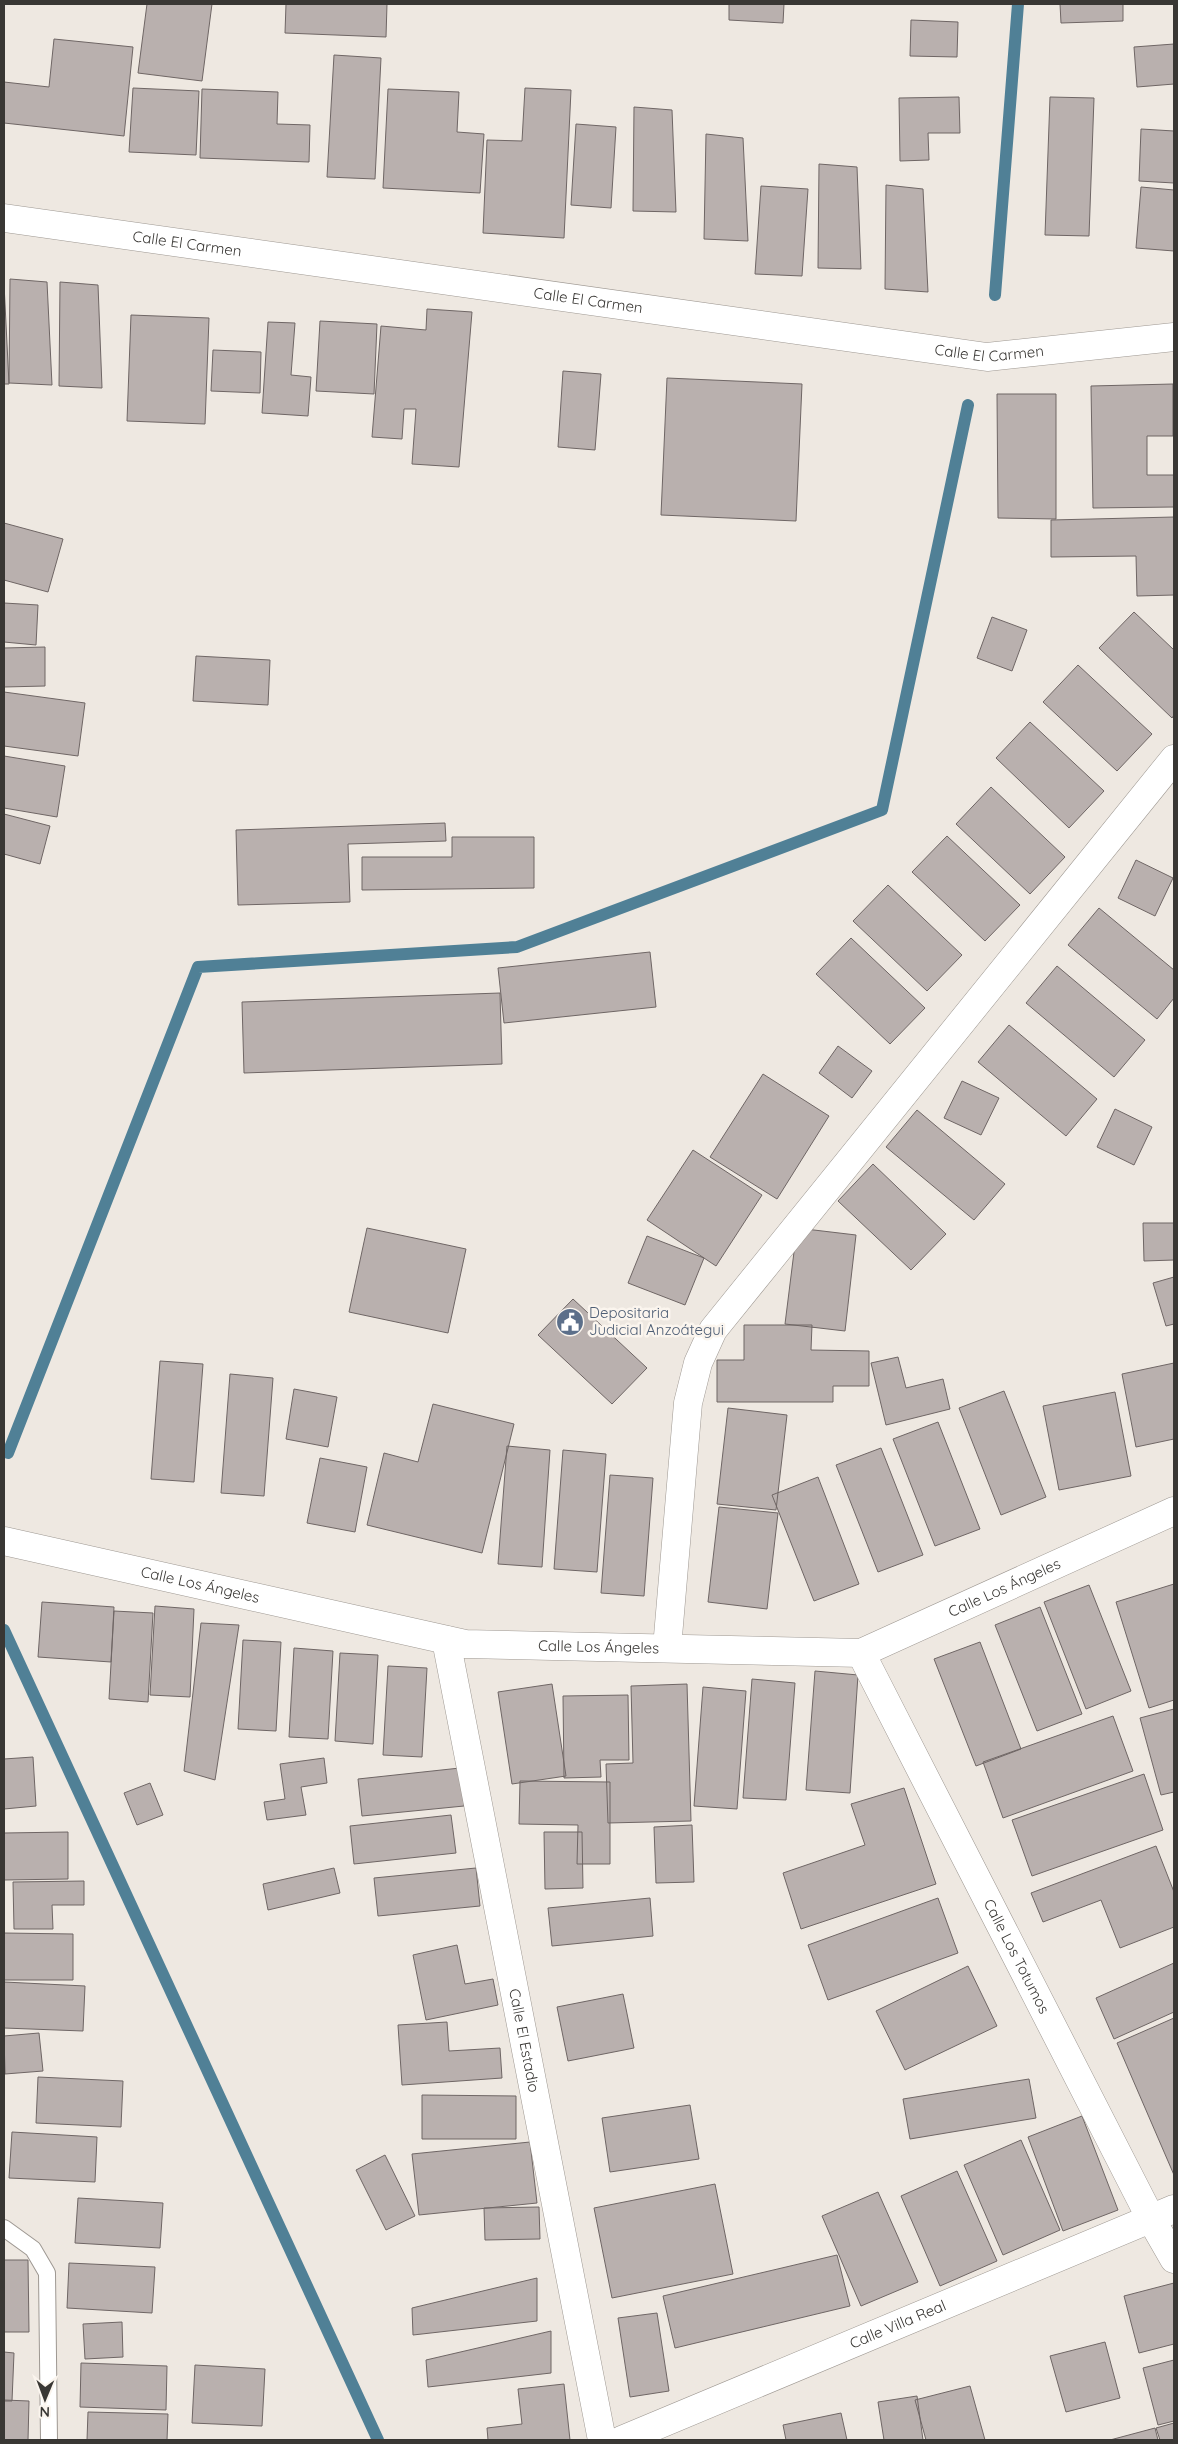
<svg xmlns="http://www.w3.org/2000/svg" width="1178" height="2444" font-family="Quicksand,sans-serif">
<rect width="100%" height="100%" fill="#eee8e1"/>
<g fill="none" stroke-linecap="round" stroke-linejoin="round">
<path stroke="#508096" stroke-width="12" d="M995 295 1018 4
M8 1453 198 967 517 947 882 810 968 405
M4 1630 378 2440"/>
</g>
<path fill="#b9b0ae" stroke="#6f6665" d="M147 4H212L202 81 138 73Z
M286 4H387L386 37 285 33Z
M729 4H784L783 23 729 20Z
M1060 4H1123V21L1061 23Z
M911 20 958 22 957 57 910 56Z
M54 39 133 47 124 136 4 123V82L49 87Z
M1174 44V84L1137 87 1134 47Z
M334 55 381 58 375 179 327 177Z
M133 88 199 91 196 155 129 152Z
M525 88 571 90 564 238 483 233 487 140 522 141Z
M202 89 278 92 277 124 310 125 309 162 200 158Z
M388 89 459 92 457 132 484 134 480 193 383 188Z
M959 97 960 133H928L929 160 900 161 899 98Z
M1050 97 1094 98 1089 236 1045 235Z
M634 107 672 110 676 212 633 211Z
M576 124 616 127 611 208 571 205Z
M1141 129 1174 131V183L1139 181Z
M706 134 743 138 748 241 704 239Z
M819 164 857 167 861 269 818 268Z
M886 185 923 189 928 292 885 289Z
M761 186 808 189 802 276 755 274Z
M1141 187 1174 190V251L1136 248Z
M10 279 47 282 52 385 9 383Z
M60 282 98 285 102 388 59 386Z
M4 284 9 384H4Z
M427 309 472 312 459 467 412 464 416 409H404L402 439 372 437 381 326 426 330Z
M131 315 209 318 205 424 127 421Z
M320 321 377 324 374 394 316 391Z
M268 322 295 323 291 375 311 377 308 416 262 413Z
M213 350 261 352 260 393 211 391Z
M563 371 601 374 595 450 558 447Z
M667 378 802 384 796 521 661 515Z
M1173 384V436H1147V475H1174V507L1093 508 1091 386Z
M997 394H1056V519L998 518Z
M1174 517V595L1137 596 1136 556 1051 557V520Z
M4 523 63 539 48 592 4 580Z
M4 603 38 605 36 645 4 642Z
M1134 612 1174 650V715L1172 718 1099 648Z
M992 617 1027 630 1012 671 977 658Z
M45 647V686L4 687V648Z
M196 656 270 660 268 705 193 701Z
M1078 665 1152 734 1117 771 1043 702Z
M4 692 85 703 78 756 4 746Z
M1030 722 1104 791 1069 828 996 758Z
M4 756 65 766 57 817 4 808Z
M991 787 1065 857 1030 894 956 824Z
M4 814 50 826 40 864 4 854Z
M445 823 446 841 348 844 350 902 238 905 236 830Z
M947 836 1020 905 985 941 912 872Z
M452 837H534V888L362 890V857H452Z
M1136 860 1173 878 1155 916 1118 898Z
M888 885 962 955 927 991 853 921Z
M1099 908 1174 970V998L1157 1019 1068 945Z
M851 938 925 1008 890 1044 816 974Z
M650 952 656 1007 504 1023 498 968Z
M1057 966 1145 1040 1114 1077 1026 1003Z
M500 993 502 1064 244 1073 242 1002Z
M1009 1025 1097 1099 1066 1136 978 1062Z
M838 1046 872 1071 852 1098 819 1073Z
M763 1074 829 1116 777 1199 710 1157Z
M962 1081 999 1098 981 1135 944 1118Z
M1115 1109 1152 1127 1134 1165 1097 1147Z
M917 1110 1005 1184 974 1220 886 1147Z
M693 1150 762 1195 716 1266 647 1220Z
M873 1164 946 1234 911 1270 838 1201Z
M1143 1223H1174V1260L1144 1261Z
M367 1228 466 1249 448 1333 349 1312Z
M797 1228 856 1235 845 1331 785 1324Z
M647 1236 704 1258 685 1305 628 1283Z
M1174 1277V1324L1166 1326 1153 1283Z
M573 1299 647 1368 612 1404 538 1335Z
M744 1325H812L811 1350 869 1351V1386H833V1402H717V1360H744Z
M898 1357 906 1388 943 1379 950 1409 886 1425 871 1363Z
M160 1361 203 1364 194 1482 151 1479Z
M1174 1363V1439L1136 1447 1122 1374Z
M230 1374 273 1378 264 1496 221 1493Z
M294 1389 337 1397 328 1447 286 1439Z
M1004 1391 1046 1497 1001 1515 959 1408Z
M1115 1392 1131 1476 1059 1490 1043 1406Z
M433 1404 514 1424 482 1553 367 1525 384 1453 418 1462Z
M728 1408 787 1415 776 1510 717 1504Z
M938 1422 980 1529 935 1546 893 1439Z
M507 1446 550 1450 542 1567 498 1564Z
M881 1448 923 1555 878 1572 836 1465Z
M563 1450 606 1454 597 1572 554 1569Z
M320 1458 367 1467 355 1532 307 1523Z
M610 1475 653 1478 644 1596 601 1593Z
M818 1477 859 1584 814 1601 772 1495Z
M719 1507 778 1513 767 1609 708 1602Z
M1174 1584V1700L1149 1708 1116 1602Z
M1089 1585 1131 1691 1086 1709 1044 1602Z
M42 1602 114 1607 111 1662 38 1657Z
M155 1606 194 1609 190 1697 150 1695Z
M1040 1607 1082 1714 1037 1731 995 1625Z
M114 1611 153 1613 148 1702 109 1699Z
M201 1623 239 1625 215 1780 184 1771Z
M243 1640 281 1642 276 1731 238 1729Z
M980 1642 1021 1749 976 1766 934 1659Z
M294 1648 333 1651 328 1739 289 1737Z
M340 1653 378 1655 373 1744 335 1741Z
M388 1666 427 1668 422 1757 383 1755Z
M815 1671 858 1675 850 1793 806 1790Z
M752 1679 795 1683 786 1800 743 1798Z
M552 1684 566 1776 512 1784 498 1692Z
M687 1684 691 1821 608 1823 606 1764 633 1763 631 1686Z
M703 1687 746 1691 737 1809 694 1806Z
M628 1695 629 1760H600L601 1777 564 1778 563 1696Z
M1174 1709V1792L1161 1795 1140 1718Z
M1113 1716 1133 1771 1003 1818 983 1762Z
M33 1757 36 1806 4 1809V1759Z
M324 1758 327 1783 301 1787 306 1815 267 1820 264 1802 285 1799 280 1764Z
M460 1768 464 1806 362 1816 358 1779Z
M1144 1774 1163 1830 1032 1876 1012 1820Z
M520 1781 610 1782V1864H577L578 1825 519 1824Z
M150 1783 163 1815 137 1825 124 1793Z
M904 1788 936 1884 801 1929 783 1873 865 1845 851 1804Z
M451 1815 456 1853 354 1864 350 1826Z
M692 1825 694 1882 656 1883 654 1827Z
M68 1832V1879L4 1880V1833Z
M544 1832H582L583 1888 545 1889Z
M1156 1846 1174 1892V1927L1120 1948 1101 1900 1043 1922 1031 1893Z
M334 1868 340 1893 268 1910 263 1884Z
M476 1868 480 1906 378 1916 374 1878Z
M84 1881V1905H52L53 1929H14L13 1882Z
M650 1898 653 1936 552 1946 548 1908Z
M938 1898 958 1953 828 2000 808 1945Z
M4 1933 73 1934V1980H4Z
M457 1945 465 1984 493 1979 498 2005 426 2020 413 1955Z
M1174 1963V2012L1114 2039 1096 1998Z
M968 1966 997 2026 905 2070 876 2011Z
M4 1982 85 1986 83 2031 4 2028Z
M623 1994 634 2048 568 2061 557 2007Z
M1174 2018V2175L1117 2043Z
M447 2022 449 2051 500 2048 502 2078 402 2085 398 2025Z
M39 2033 43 2071 5 2074 4 2036Z
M38 2077 123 2081 121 2127 36 2123Z
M1029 2079 1036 2118 910 2139 903 2099Z
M422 2095 516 2096V2139H422Z
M690 2105 699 2159 610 2172 602 2118Z
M1082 2116 1118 2210 1063 2231 1028 2137Z
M12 2132 97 2137 95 2182 9 2178Z
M1021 2140 1060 2230 1003 2255 964 2165Z
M530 2142 537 2203 419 2215 412 2154Z
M385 2155 415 2216 386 2230 356 2170Z
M957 2171 997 2261 940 2286 901 2196Z
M715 2184 733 2274 612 2298 594 2208Z
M878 2192 918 2282 861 2306 822 2216Z
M78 2198 163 2203 160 2248 75 2243Z
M539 2207 540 2239 485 2240 484 2208Z
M837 2255 850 2306 675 2348 663 2296Z
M4 2260H28L29 2332H4Z
M69 2263 155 2267 152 2313 67 2308Z
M537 2278V2321L413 2335 412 2308Z
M1174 2283V2344L1139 2353 1124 2296Z
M657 2313 669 2391 630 2397 618 2318Z
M122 2322 123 2357 85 2359 83 2324Z
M551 2331V2373L428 2387 426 2360Z
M1105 2342 1120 2398 1066 2412 1050 2356Z
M4 2352 14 2353 12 2401H4Z
M1174 2360V2421L1158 2425 1143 2368Z
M81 2363 167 2366 166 2410 80 2407Z
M195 2365 265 2369 262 2426 192 2423Z
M564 2384 570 2440H488L487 2428 522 2424 518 2389Z
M970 2386 985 2440H926L915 2400Z
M917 2396 923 2440H884L878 2402Z
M4 2400 29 2401 28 2440H4Z
M88 2412 168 2414 167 2440H87Z
M841 2413 847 2440H786L783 2425Z
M1174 2423V2440H1160L1156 2428Z
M1155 2428 1158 2440H1110Z"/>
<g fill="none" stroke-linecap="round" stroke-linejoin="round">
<g stroke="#9e9892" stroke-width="18">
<path id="lane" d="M4 2228 33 2249 47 2273 49 2440"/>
</g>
<g stroke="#9e9892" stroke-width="29">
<g id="street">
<path id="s1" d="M4 218 987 357 1174 337"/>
<path id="s2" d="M4 1541 465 1644 861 1653 1174 1511"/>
<path id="s3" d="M446 1640 602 2440"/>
<path d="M667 1648 688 1403 698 1363 713 1330 1174 759"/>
<path id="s4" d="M861 1653 1151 2219 1174 2259"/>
<path id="s5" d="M622 2440 1174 2209"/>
</g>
</g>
<use href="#lane" stroke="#fff" stroke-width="16"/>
<use href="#street" stroke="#fff" stroke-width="28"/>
</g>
<defs>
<g id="civic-disc" transform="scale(1.4375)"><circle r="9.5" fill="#5c6f8a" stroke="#fbf5ee"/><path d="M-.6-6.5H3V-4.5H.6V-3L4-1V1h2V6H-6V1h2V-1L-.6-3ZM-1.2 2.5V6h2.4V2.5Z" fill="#fff"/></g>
</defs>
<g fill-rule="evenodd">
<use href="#civic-disc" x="570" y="1322"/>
</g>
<g text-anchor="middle" stroke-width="5" stroke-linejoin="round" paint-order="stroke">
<g font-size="15" fill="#393734" stroke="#fbf5ee">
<text dy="5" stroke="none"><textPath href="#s1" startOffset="185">Calle El Carmen</textPath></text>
<text dy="5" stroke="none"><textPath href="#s1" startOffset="590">Calle El Carmen</textPath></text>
<text dy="5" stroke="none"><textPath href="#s1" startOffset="995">Calle El Carmen</textPath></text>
<text dy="5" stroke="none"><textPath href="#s2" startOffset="201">Calle Los Ángeles</textPath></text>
<text dy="5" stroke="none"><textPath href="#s2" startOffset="1026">Calle Los Ángeles</textPath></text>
<text dy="5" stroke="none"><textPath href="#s2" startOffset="606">Calle Los Ángeles</textPath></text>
<text dy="5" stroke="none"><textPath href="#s4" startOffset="341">Calle Los Totumos</textPath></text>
<text dy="5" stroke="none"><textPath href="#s3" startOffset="408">Calle El Estadio</textPath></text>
<text dy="5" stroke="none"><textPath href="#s5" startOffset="299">Calle Villa Real</textPath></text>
</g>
<g font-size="15" fill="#4e5e75" stroke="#fbf5ee" text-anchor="start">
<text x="589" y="1318">Depositaria<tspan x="589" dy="17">Judicial Anzoátegui</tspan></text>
</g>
</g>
<rect width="1178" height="2444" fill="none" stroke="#393734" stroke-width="10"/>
<g transform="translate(45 2399) rotate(181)" stroke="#fbf5ee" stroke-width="4" paint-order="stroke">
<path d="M0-4L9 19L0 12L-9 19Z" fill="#393734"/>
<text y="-8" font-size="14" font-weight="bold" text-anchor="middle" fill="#393734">N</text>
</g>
</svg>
